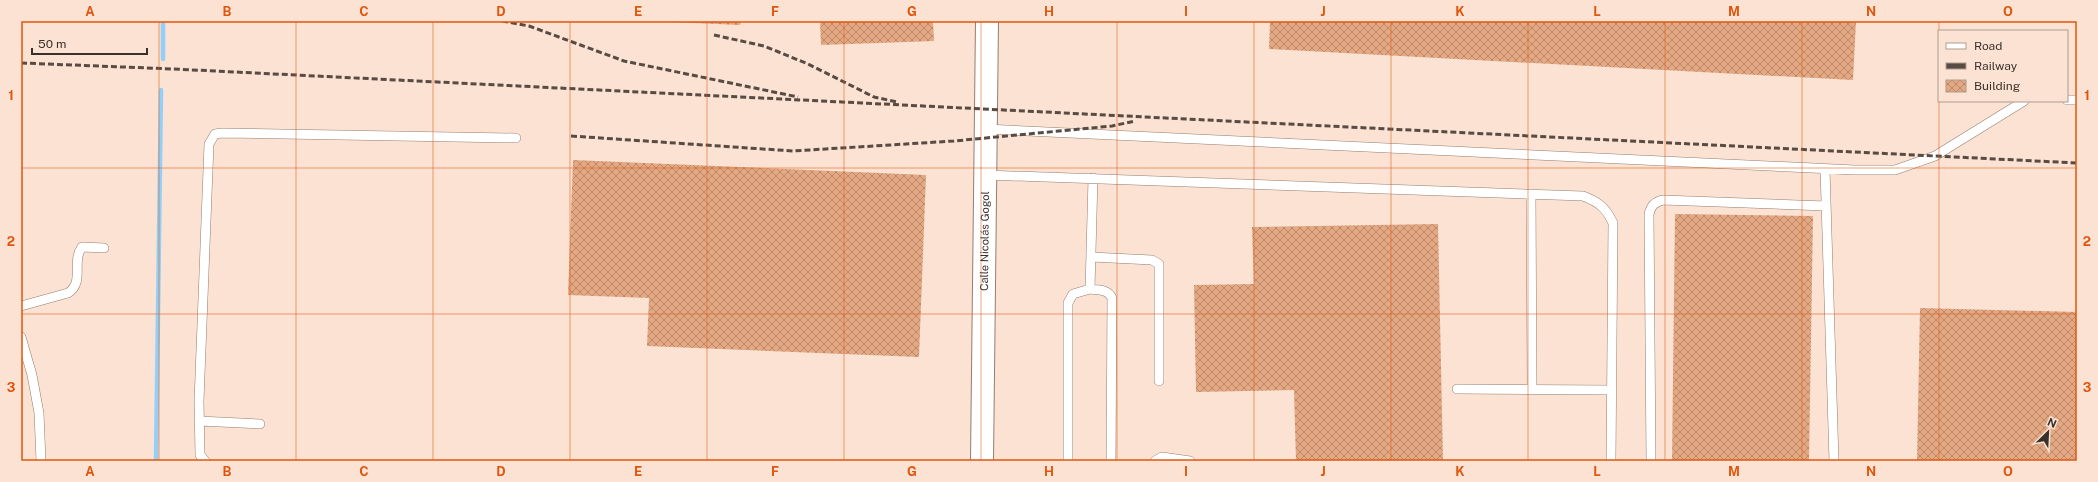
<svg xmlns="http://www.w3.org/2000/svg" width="2098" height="482" font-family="'Public Sans',sans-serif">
<defs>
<pattern id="building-cross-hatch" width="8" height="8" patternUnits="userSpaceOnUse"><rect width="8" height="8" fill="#e4a883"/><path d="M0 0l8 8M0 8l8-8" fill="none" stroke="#ba896b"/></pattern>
</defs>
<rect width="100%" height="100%" fill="#fce2d3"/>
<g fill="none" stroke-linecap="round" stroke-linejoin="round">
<path stroke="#92d0fa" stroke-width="4.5" d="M163 59V21
M156 461 161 90"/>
</g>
<path fill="url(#building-cross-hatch)" d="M648 21H741L740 25Z
M820 21H933L934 41 821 45Z
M1270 21H1856L1853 80 1269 49Z
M573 160 926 175 919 357 647 346 649 298 568 295Z
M1675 214 1813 216 1809 461H1672Z
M1438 224 1443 461H1296L1294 390 1196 392 1194 285 1254 284 1252 227Z
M1920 308 2077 312V461H1917Z"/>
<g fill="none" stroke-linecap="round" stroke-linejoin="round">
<g stroke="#947e70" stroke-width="10">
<path id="service" d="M2067 100H2077
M985 129 1855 170H1895L1935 156 2024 101
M1825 169 1834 461
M985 175 1583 196C1599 202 1606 208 1613 223L1611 461
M1531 194 1532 390
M1091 257 1152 260 1159 264V381
M1090 289C1098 290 1108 289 1112 298L1111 461
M21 306 68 293C85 282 71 262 82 247L104 248
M21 337 32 375 39 413 41 461
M1457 389 1612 390
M199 421 260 424
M205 461 200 455 199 401 209 144 215 134 222 133 516 138
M1068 461V303L1073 294 1090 289 1093 178
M1155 461 1162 457 1190 461
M1651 461 1649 214C1651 206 1654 202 1663 200L1826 206"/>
</g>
<g stroke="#947e70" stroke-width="24">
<g id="tertiary">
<path id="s1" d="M982 461 987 21"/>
</g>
</g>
<use href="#service" stroke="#fff" stroke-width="9"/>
<use href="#tertiary" stroke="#fff" stroke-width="22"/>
<path stroke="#574b43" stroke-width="3" stroke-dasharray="6 3" stroke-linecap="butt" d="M502 21 529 26 624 61 798 97
M714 35 764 46 808 64 874 97 897 102
M21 63 174 69 2077 163
M571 136 793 151 954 141 1112 126 1135 121"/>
</g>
<path fill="none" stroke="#df570e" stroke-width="1" stroke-opacity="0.55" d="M159 21V461M296 21V461M433 21V461M570 21V461M707 21V461M844 21V461M981 21V461M1117 21V461M1254 21V461M1391 21V461M1528 21V461M1665 21V461M1802 21V461M1939 21V31M1939 101V461M21 168H2077M21 314H2077"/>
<g text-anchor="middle" stroke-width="3" stroke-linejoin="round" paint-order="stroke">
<g font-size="11" fill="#3a302a" stroke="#fce2d3">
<text dy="4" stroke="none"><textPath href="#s1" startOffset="220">Calle Nicolás Gogol</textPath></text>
</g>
</g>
<rect width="2098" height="482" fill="none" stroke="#fce2d3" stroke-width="44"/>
<rect x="1938" y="30" width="130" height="72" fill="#fce2d3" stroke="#ae9b8f"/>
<rect x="1946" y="43" width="20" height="6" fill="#ffffff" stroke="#ae9b8f"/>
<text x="1974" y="50" font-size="12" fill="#3a302a">Road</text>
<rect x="1946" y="63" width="20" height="6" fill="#574b43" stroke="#ae9b8f"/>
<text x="1974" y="70" font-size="12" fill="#3a302a">Railway</text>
<rect x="1946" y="80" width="20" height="12" fill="url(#building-cross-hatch)" stroke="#ae9b8f"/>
<text x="1974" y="90" font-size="12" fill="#3a302a">Building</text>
<g transform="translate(2048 432) rotate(24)" stroke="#fce2d3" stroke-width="3" paint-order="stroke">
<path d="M0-3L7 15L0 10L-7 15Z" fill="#3a302a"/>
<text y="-6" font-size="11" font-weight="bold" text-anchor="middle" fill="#3a302a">N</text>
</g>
<path d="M32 48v6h115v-6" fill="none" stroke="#3a302a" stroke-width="2"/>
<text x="38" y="48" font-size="12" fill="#3a302a" stroke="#fce2d3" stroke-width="3" paint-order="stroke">50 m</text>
<rect x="22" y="22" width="2054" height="438" fill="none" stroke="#df570e" stroke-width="1.5"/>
<g font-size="13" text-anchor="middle" font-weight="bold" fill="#df570e">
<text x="90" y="16">A</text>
<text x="227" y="16">B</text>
<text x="364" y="16">C</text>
<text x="501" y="16">D</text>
<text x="638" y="16">E</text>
<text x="775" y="16">F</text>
<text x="912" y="16">G</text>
<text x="1049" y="16">H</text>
<text x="1186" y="16">I</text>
<text x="1323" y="16">J</text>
<text x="1460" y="16">K</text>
<text x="1597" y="16">L</text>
<text x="1734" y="16">M</text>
<text x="1871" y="16">N</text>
<text x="2008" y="16">O</text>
<text x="11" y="100">1</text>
<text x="2087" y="100">1</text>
<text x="11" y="246">2</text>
<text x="2087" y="246">2</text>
<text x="11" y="392">3</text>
<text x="2087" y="392">3</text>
<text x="90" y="476">A</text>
<text x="227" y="476">B</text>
<text x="364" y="476">C</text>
<text x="501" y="476">D</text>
<text x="638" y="476">E</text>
<text x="775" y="476">F</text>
<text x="912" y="476">G</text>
<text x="1049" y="476">H</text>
<text x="1186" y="476">I</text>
<text x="1323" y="476">J</text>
<text x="1460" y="476">K</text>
<text x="1597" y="476">L</text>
<text x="1734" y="476">M</text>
<text x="1871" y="476">N</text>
<text x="2008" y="476">O</text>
</g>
</svg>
